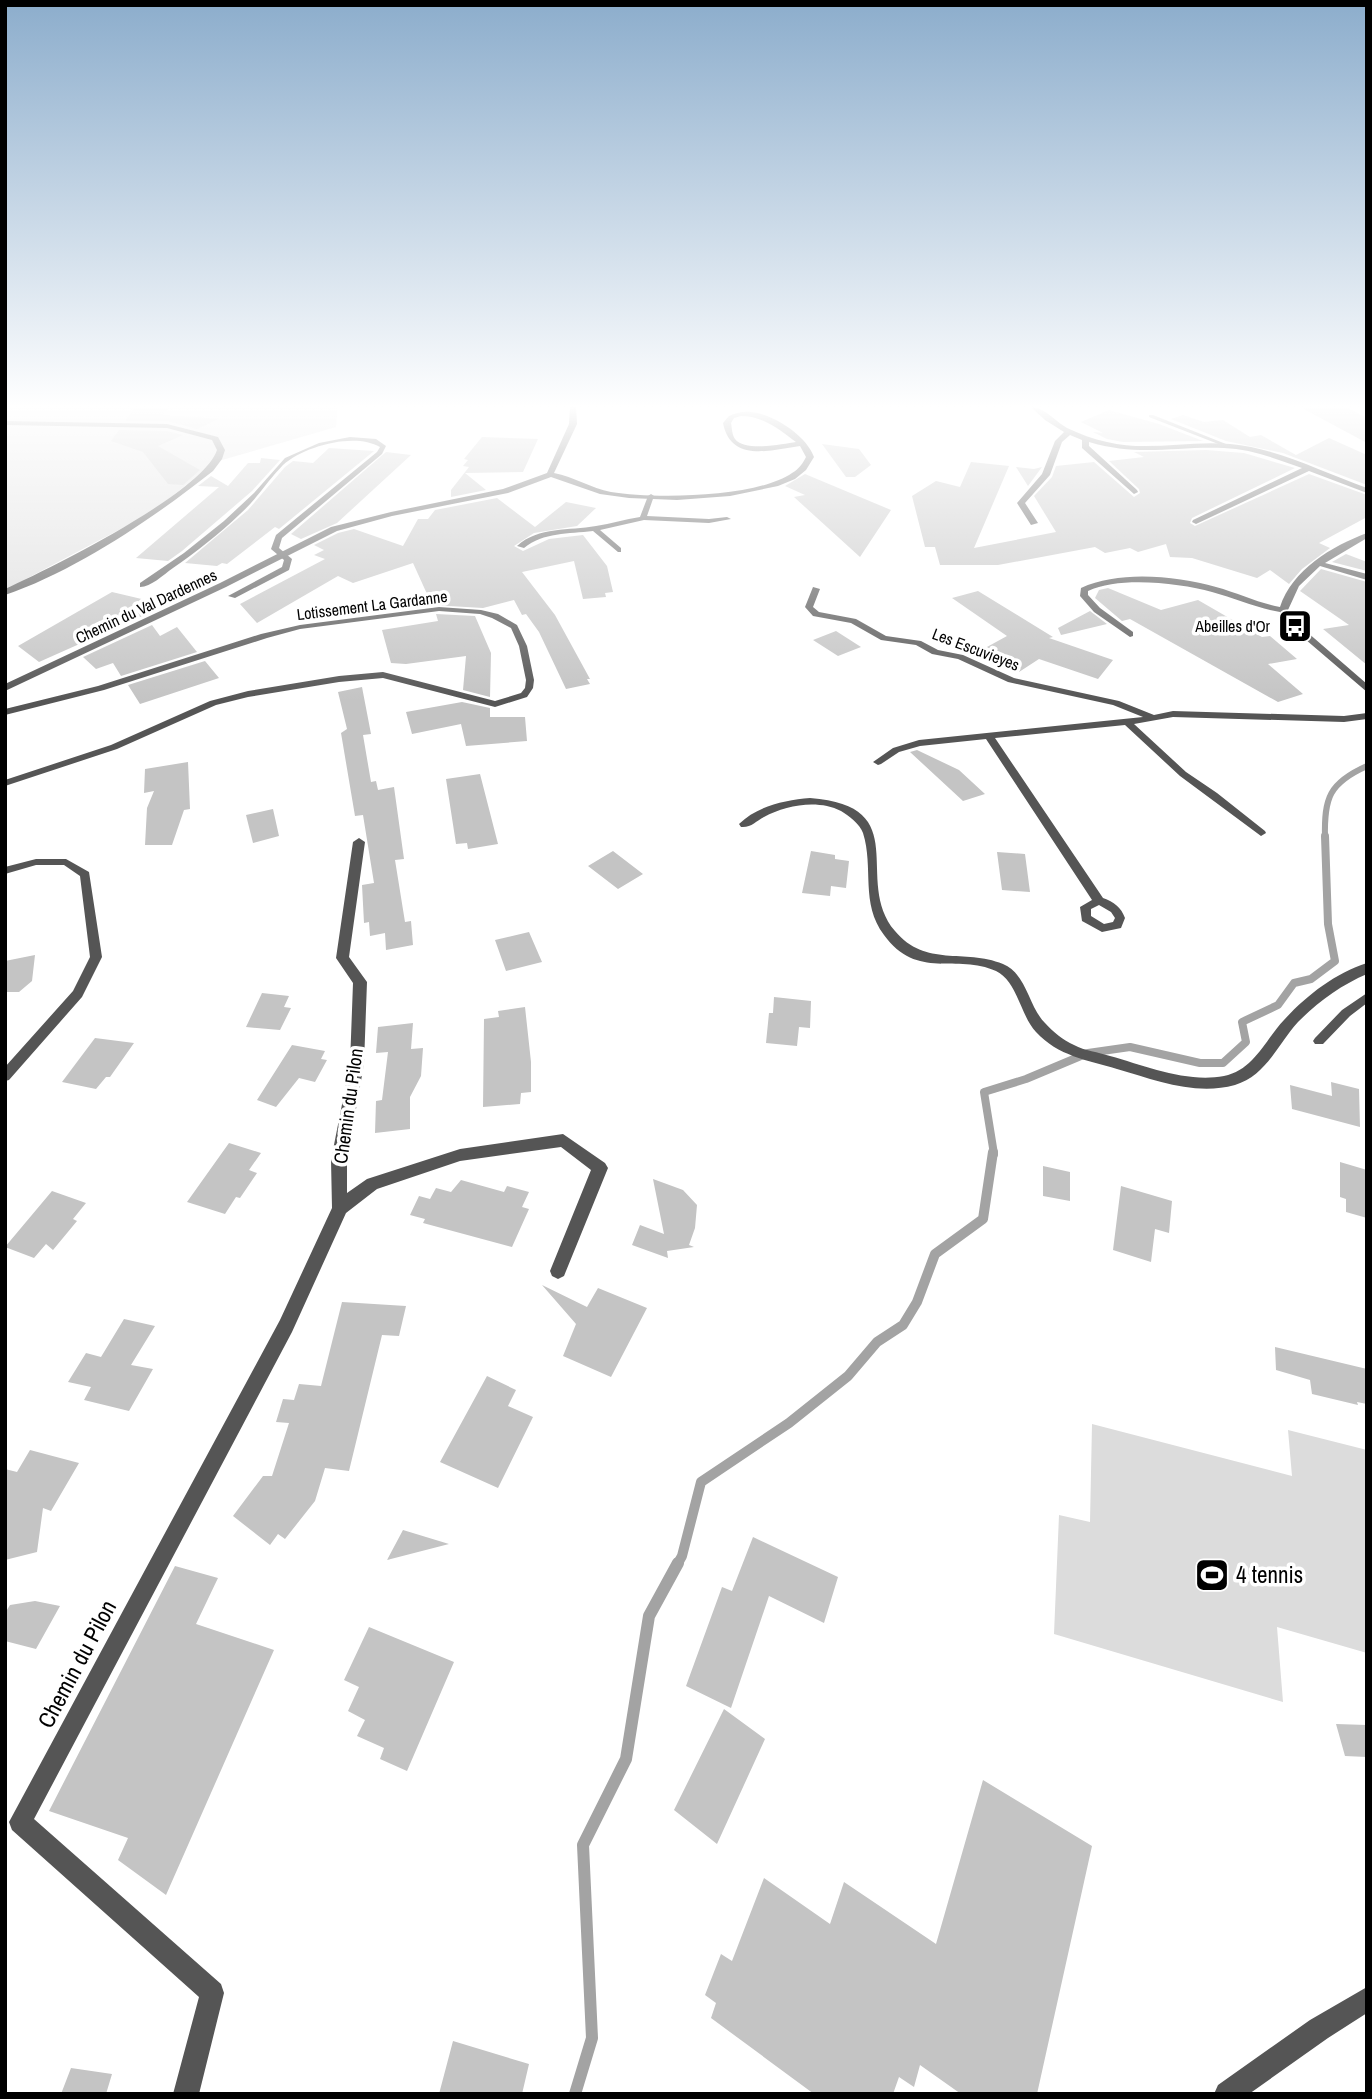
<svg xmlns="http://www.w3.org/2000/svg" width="1372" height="2099" font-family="'Archivo Narrow',sans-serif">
<rect width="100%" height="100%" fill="#fff"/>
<path fill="#dcdcdc" d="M5 407H338L336 427 215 462 151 513 5 590Z
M1092 1424 1292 1476 1288 1430 1367 1450V1653L1277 1627 1283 1702 1054 1634 1059 1515 1090 1522Z"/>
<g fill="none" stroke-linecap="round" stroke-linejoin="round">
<path stroke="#a3a3a3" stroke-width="6" d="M1325 838C1324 798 1329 783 1367 766"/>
<path stroke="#a3a3a3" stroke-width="8" d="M994 1154 984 1092 1026 1079 1088 1053 1130 1047 1200 1063H1223L1246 1042 1242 1022 1278 1005 1294 983 1311 979 1335 961 1328 924 1325 836"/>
<path stroke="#a3a3a3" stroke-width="10" d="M677 1565 682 1556 701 1482 789 1423 848 1376 877 1342 903 1325 917 1302 935 1254 983 1219 993 1152"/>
<path stroke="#a3a3a3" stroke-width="12" d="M575 2094 592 2038 583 1845 626 1759 649 1616 678 1563"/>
</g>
<path fill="#c4c4c4" d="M135 407H169L163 415 219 419 197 429 167 421H125Z
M1300 407H1346L1367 418V443Z
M1109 410 1159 424 1203 441 1123 442 1107 439 1093 432 1103 433 1081 422Z
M1183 415 1204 422 1223 420 1250 437 1261 435 1296 455 1329 438 1367 455V485L1283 453 1226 441 1171 419Z
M119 430 167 431 183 435 158 446 200 470 183 485 168 484 143 452 111 441Z
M482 437 538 439 523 472 465 473 486 490 451 497V490L469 467 463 466 468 460 464 459Z
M822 444 859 449 871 465 855 477H846Z
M329 448 374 451 279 529 275 527 227 564 222 563 217 566 185 563 248 510 285 467 293 461 313 463Z
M1206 450 1244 453 1295 468 1192 518 1190 523 1195 526 1309 474 1367 495V517L1319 543 1330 548 1302 569 1289 584 1270 570 1257 578 1192 558 1170 557 1166 544 1138 552 1130 548 1105 553 1095 547 998 565H940L935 547H925L912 496 936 481 960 487 971 462 1009 466 974 548 1056 532 1034 496 1052 477 1056 466 1094 462 1134 497 1140 493 1139 489 1109 461 1144 457 1134 452Z
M386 452 411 455 337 523 301 539 291 534Z
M261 458 280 460 252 491 182 551 168 561 136 558 219 487 198 486 211 476 228 486 248 463H260Z
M1016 467 1034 469 1042 467 1028 486Z
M805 474 891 510 860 557 794 497 805 495 785 486Z
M497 498 535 527 566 502 596 508 577 526 534 533 514 546 523 551 549 539 583 535 607 566 613 592 605 593 606 597 583 599 574 561 522 572 555 615 590 679H587L590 684 566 689 539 632 526 614 522 615 514 600 483 608 432 605 413 563 353 583 338 576 257 623 240 604 325 559 314 555 324 550 314 545 338 533 354 529 403 546 418 519H428L435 510Z
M1346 554 1367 562V571L1332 562Z
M1321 569 1367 582V665L1323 629 1349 625 1300 591Z
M1108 588 1161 610 1198 600 1262 637 1270 636 1297 659 1268 664 1303 694 1278 702 1130 619 1122 621 1095 598 1099 590Z
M978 591 1053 637 1049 638 1113 660 1098 679 1039 659 1019 672 976 653 1007 636 952 598Z
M112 592 167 605 39 662 18 646Z
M1090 611 1107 624 1061 635 1058 628Z
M436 614 475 616 491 653 490 697 463 690 466 656 406 664 391 663 382 630 438 621Z
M152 625 160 636 177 627 197 652 121 676 113 663 96 669 83 657Z
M836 631 861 647 838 656 813 640Z
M205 661 219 678 140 704 128 685Z
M362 687 371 734 363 735 371 782 376 781 378 790 394 787 404 859 395 860 405 922 411 921 413 945 386 950 385 933 370 936 369 922 364 923 362 885 374 883 363 815 355 816 341 733 347 729 338 692Z
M462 702 490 708V717H525L527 741 466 746 461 724 412 734 406 712Z
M917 750 959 770 985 794 963 801 910 752Z
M188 762 190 809 184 810 172 845H145L147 808 154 791 144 793 145 769Z
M480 774 498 844 468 849 467 843 456 844 446 779Z
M273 809 279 836 253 843 246 815Z
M613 851 643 874 618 889 588 866Z
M811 851 835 855V859L849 861 846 888 831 886 830 896 802 893Z
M997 852 1025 854 1030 892 1002 890Z
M529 932 542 962 506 971 495 940Z
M35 955 32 981 19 992H5V961Z
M262 993 289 996 284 1007 291 1008 280 1030 246 1027Z
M774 997 811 1001 810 1028 799 1027 797 1046 766 1043 769 1013H773Z
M525 1007 531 1062V1092L521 1093 520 1104 483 1107 484 1019 499 1017 498 1011Z
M413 1023 411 1049 423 1048 421 1076 410 1097V1129L375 1133 376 1101 382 1100 388 1052 376 1053 378 1027Z
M95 1038 134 1043 110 1077H106L96 1089 62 1082Z
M292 1045 325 1051 321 1059 327 1060 315 1082 299 1078 276 1107 257 1100Z
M1331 1082 1359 1089 1360 1127 1292 1109 1290 1085 1332 1096Z
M229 1143 261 1153 249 1170 257 1173 240 1198 236 1197 225 1214 187 1202Z
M1340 1162 1367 1170V1218L1346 1212V1199L1340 1197Z
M1043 1166 1070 1172V1201L1043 1196Z
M653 1179 683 1190 697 1205 695 1228 689 1245 694 1247 667 1251 668 1258 632 1245 640 1225 664 1234Z
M461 1180 504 1192 507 1186 529 1192 522 1207 529 1209 512 1247 423 1223 425 1219 410 1215 419 1196 430 1199 436 1188 451 1192Z
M1121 1186 1172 1201 1169 1233 1155 1229 1151 1262 1113 1250Z
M52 1191 86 1203 73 1219 77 1221 53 1250 46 1244 34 1258 5 1247Z
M542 1285 587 1307 598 1288 647 1308 611 1377 563 1356 576 1324Z
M342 1302 406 1306 399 1336 382 1335 349 1471 325 1468 315 1501 285 1539 278 1534 270 1545 233 1516 263 1476H272L289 1423 276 1422 283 1399 294 1400 299 1384 321 1386Z
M124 1319 155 1326 131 1365 153 1369 129 1411 84 1400 91 1387 68 1382 86 1353 101 1357Z
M1275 1347 1367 1369V1404L1357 1402 1358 1405 1312 1394 1310 1380 1276 1370Z
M487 1376 516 1390 508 1406 533 1417 498 1488 440 1462Z
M30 1450 79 1463 51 1511 43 1508 37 1552 5 1560V1469L17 1472Z
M403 1530 449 1544 387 1560Z
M753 1537 838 1577 824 1623 769 1596 731 1708 686 1686 722 1587 732 1591Z
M175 1566 218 1578 196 1624 274 1650 166 1895 118 1860 128 1838 49 1811Z
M35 1601 60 1606 36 1649 5 1641V1613L10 1605Z
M369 1627 454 1662 407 1771 380 1759 384 1748 357 1736 365 1720 348 1711 359 1687 344 1680Z
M724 1709 765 1739 717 1844 674 1810Z
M1336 1724 1367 1725V1757L1345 1756Z
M983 1780 1092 1846 1037 2094H961L920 2065 914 2087 899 2077 893 2094H814L711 2018 716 2003 705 1995 721 1954 732 1961 764 1878 830 1924 844 1882 936 1944Z
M453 2041 529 2064 522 2094H439Z
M71 2068 112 2074 106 2094H61Z"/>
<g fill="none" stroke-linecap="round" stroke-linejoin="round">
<path fill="#555" fill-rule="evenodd" d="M1149 415H1153L1231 446 1226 447 1149 417Z
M350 437 376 439 386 446 382 454 282 538 279 548 292 559 289 570 235 598 228 596 282 567 284 560 271 549 276 535 377 452 380 447C355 432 304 446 283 465 268 480 257 499 240 514 219 534 196 552 173 568 163 575 151 587 140 587V583L184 553 224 521 254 493 285 458 319 443Z
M651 494 654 496 647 516 709 519 727 517 731 519 709 523 644 520 600 530 621 548V552H618L593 531C568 534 544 532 524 548L517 546C539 526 569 531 596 526 611 524 625 519 640 517L648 496Z
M813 587 820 589 813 607 819 612 856 619 886 636 921 641 938 650 963 655 1014 678 1119 701 1154 715 1173 711 1344 716 1367 713V719L1344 722 1173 717 1134 724 1186 772 1217 793 1265 831 1266 833 1261 836 1180 776 1125 725 995 738 1103 898C1114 902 1121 907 1125 918L1121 928 1102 932 1082 921 1080 907 1092 900 986 739 920 746 899 752 881 764 878 765 873 762 893 748 919 740 1143 717 1113 705 1008 682 958 659 932 654 916 645 881 640 851 623 813 616 805 607ZM1099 905 1111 912 1115 918 1113 922 1104 924 1091 916V909Z
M439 607 481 610 498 614 517 625 527 646 534 680 533 688 527 697 495 707 383 678 339 682 248 697 216 705 117 749 5 786V780L111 745 210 701 248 691 339 676 383 672 495 701 521 693 525 688 526 680 519 646 511 628 492 618 480 614 439 611 300 629 267 638 104 690 5 715V709L98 686 261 634 300 625Z
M36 859H66L89 872 102 957 82 997 9 1080 5 1081V1067L73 991 90 957 80 876 64 865H36L5 874V867Z
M1367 993V1003L1350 1016 1323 1044H1315L1313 1041 1315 1038 1342 1010Z"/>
<path fill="#555" fill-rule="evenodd" d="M570 407H576L577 424 554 473C574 477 591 488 611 492 654 499 756 498 792 473 799 469 803 463 806 457L800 446C770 450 731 463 723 423L729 416C736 413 743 411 751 412 773 414 806 435 814 457L806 470 795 479 778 486 730 496 677 500 629 498 600 494 551 477 508 493 392 516 337 531 226 587 5 691V684L220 583 331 527 391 512 503 489 547 473 569 424ZM741 416C763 416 779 429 796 442 783 444 745 452 735 439 732 435 732 428 731 423L734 418Z
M1031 407C1044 407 1055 421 1067 428 1080 434 1093 439 1107 442 1148 452 1188 440 1230 444 1277 448 1322 472 1367 488V493L1309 471 1196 524 1192 522 1193 520 1302 468C1277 459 1251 449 1224 448 1174 446 1140 457 1089 442V446L1137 490 1138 492 1134 494 1082 448V440L1070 435 1062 442 1050 475 1025 503 1038 523 1031 525 1017 503 1042 474 1055 441 1064 432 1045 420Z
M1367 533V538L1325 563 1367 574V580L1320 566 1299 586 1288 610 1292 619 1367 684V692L1285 622 1280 612C1256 608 1235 598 1212 592 1179 583 1120 576 1088 591V595L1100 608 1133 632V636L1130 637 1094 612 1080 596 1081 588C1120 570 1176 576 1216 587 1238 593 1258 603 1280 607 1292 570 1332 546 1367 533Z
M810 798C916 806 852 880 895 931 926 968 964 948 1003 964 1027 974 1028 1006 1045 1023 1053 1032 1063 1040 1074 1045 1085 1051 1098 1052 1110 1056 1146 1066 1186 1083 1224 1076 1254 1070 1265 1040 1284 1020 1306 996 1335 973 1367 963V974C1341 985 1318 1002 1298 1022 1278 1044 1266 1076 1235 1085 1195 1096 1155 1080 1117 1069 1087 1060 1058 1056 1036 1032 1020 1015 1018 982 996 971 957 953 917 981 884 935 860 903 874 868 863 833 860 824 849 816 841 811 818 799 786 805 764 817 756 821 751 828 741 827L739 824C757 806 785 800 810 798Z
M359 838 365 842 349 957 367 982 364 1064 347 1160V1193L367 1179 460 1149 563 1134 605 1163 608 1168 566 1271 564 1276 558 1279 552 1276 550 1271 591 1170 561 1147 460 1161 377 1189 346 1213 292 1332 34 1819 221 1984 224 1993 199 2094H173L199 1997 12 1830 9 1822 280 1320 332 1208 331 1160 350 1064 353 983 336 958 353 842Z
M1367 1987V2013L1328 2038 1249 2094H1214L1218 2085 1310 2020Z"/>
<path fill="#555" fill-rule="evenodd" d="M5 421 167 424 218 437 225 450 222 459 213 471C155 517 76 571 5 595V589C49 569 203 493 217 450L212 440 167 428 5 425Z"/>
</g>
<linearGradient id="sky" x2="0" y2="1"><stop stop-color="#8cadcc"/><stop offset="0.58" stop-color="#fff"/><stop offset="1" stop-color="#fff" stop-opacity="0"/></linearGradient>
<rect width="1372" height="701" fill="url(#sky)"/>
<defs>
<g id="bus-square" transform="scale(1.75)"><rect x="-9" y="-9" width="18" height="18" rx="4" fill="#000" stroke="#fff"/><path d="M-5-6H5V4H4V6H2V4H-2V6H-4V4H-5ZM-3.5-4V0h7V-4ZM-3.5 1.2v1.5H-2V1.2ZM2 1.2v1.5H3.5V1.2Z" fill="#fff"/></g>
<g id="stadium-square" transform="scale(1.75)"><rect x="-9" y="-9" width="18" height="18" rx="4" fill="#000" stroke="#fff"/><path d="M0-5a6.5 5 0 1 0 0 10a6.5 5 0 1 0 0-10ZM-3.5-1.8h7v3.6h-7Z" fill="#fff"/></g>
</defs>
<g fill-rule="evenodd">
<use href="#bus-square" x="1295" y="626"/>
<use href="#stadium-square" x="1212" y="1575"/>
</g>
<g text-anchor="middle" stroke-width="7" stroke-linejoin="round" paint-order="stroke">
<g font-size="16" fill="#000" stroke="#fff">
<text transform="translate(372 605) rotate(-7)" y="6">Lotissement La Gardanne</text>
<text transform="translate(146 606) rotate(-25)" y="6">Chemin du Val Dardennes</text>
<text transform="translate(976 649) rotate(21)" y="6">Les Escuvieyes</text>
</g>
<g font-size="16" fill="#000" stroke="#fff" text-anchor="end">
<text x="1270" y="632">Abeilles d'Or</text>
</g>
<g font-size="19" fill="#000" stroke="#fff">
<text transform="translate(348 1106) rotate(-82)" y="7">Chemin du Pilon</text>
</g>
<g font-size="23" fill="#000" stroke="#fff" text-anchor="start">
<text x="1236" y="1583">4 tennis</text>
</g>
<g font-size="23" fill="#000" stroke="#fff">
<text transform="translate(77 1664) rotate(-62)" y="8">Chemin du Pilon</text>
</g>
</g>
<rect width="1372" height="2099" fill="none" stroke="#000000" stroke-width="14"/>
</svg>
